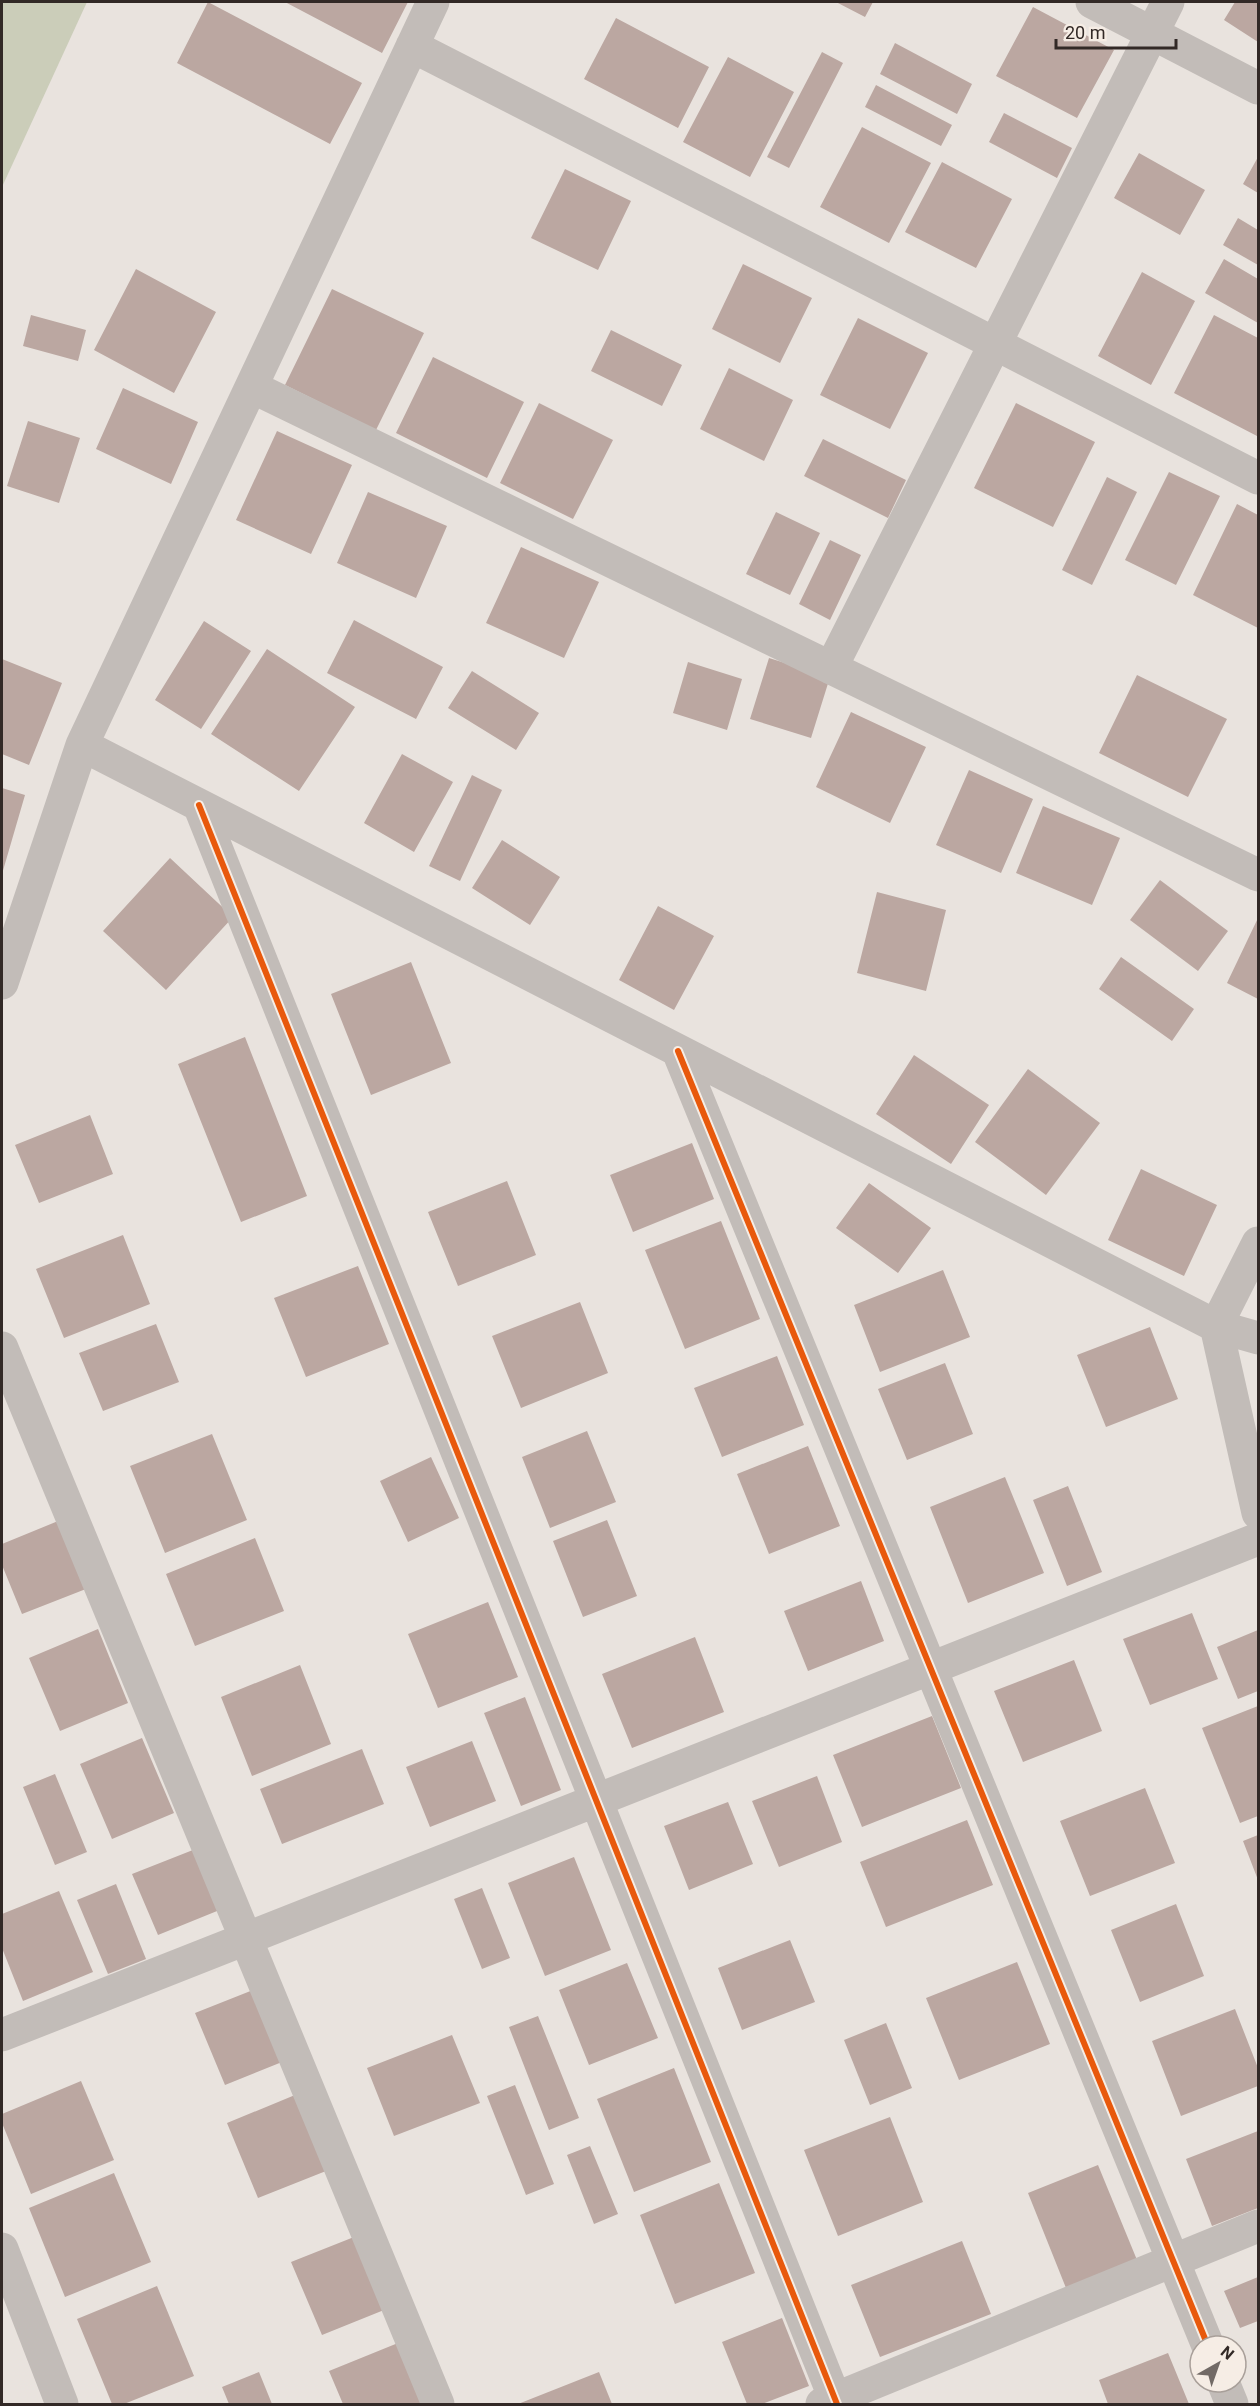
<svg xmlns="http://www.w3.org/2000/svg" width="1260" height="2406" font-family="Roboto,sans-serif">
<rect width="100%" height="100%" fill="#e9e3de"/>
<path fill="#cbcdb9" d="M2 2H87L2 187Z"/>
<path fill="#bba7a1" d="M208 2 362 83 330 144 177 63Z
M285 2H408L382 53Z
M836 2H873L865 17Z
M1235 2H1258V42L1224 20Z
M1033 7 1114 50 1077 118 996 76Z
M616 18 709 67 678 128 584 79Z
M895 43 972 84 957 114 880 74Z
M822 52 843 63 789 168 767 157Z
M728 57 794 92 750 177 683 142Z
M876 85 952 125 941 146 865 107Z
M1004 113 1072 148 1057 178 989 142Z
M862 127 931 163 889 243 820 207Z
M1139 153 1205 190 1180 235 1114 198Z
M1258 157V193L1243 184Z
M942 162 1012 199 976 268 905 232Z
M565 169 631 201 598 270 531 238Z
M1238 218 1258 230V265L1223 245Z
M1224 259 1258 279V323L1205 293Z
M743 264 812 298 780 363 712 329Z
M136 269 216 312 174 393 94 350Z
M1142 272 1195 301 1151 385 1098 356Z
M332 289 424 333 376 430 285 385Z
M31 315 86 330 78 361 23 346Z
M1214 315 1258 338V432L1257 436 1174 393Z
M858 318 928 353 890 429 820 395Z
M611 330 682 365 662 406 591 371Z
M433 357 524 402 487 478 396 433Z
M729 368 793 400 764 461 700 429Z
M123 388 198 422 171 484 96 449Z
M539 403 613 440 573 519 500 483Z
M1016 403 1095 442 1053 527 974 488Z
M28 421 80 438 59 503 7 486Z
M277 431 352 465 311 554 236 520Z
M823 439 906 480 888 518 804 476Z
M1169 472 1220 496 1176 585 1125 560Z
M1107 477 1137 492 1092 585 1062 570Z
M368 492 447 526 416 598 337 563Z
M1237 504 1258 515V628L1193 595Z
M776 512 820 533 790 595 746 574Z
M830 540 861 555 830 620 799 604Z
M521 547 599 582 564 658 486 623Z
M354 620 443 667 416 719 327 673Z
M204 621 251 651 201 729 155 700Z
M267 649 355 707 299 791 211 734Z
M769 658 830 677 811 738 750 719Z
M2 659 62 683 29 765 2 754Z
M688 662 742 679 727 730 673 713Z
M472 671 539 713 516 750 448 708Z
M1137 675 1227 719 1188 797 1099 753Z
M851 712 926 747 890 823 816 787Z
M402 754 453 782 414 852 364 823Z
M969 770 1033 799 1001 873 936 845Z
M472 775 502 790 460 881 429 866Z
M2 788 25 795 2 874Z
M1043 806 1120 838 1092 905 1016 873Z
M502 840 560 877 530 925 472 888Z
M170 858 233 917 166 990 103 931Z
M1160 880 1228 931 1198 971 1130 920Z
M877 892 946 910 926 991 857 973Z
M658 906 714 936 674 1010 619 980Z
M1258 918V999L1227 983Z
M1121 957 1194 1009 1172 1041 1099 989Z
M411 962 451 1063 371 1095 331 994Z
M245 1037 307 1196 241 1222 178 1064Z
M914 1055 989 1105 951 1164 876 1114Z
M1028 1069 1100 1123 1046 1195 975 1142Z
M90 1115 113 1174 39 1203 15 1145Z
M692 1143 714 1199 633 1232 610 1175Z
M1141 1169 1217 1205 1184 1276 1108 1240Z
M507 1181 536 1255 458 1286 428 1212Z
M869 1183 931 1228 898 1273 836 1228Z
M721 1221 760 1319 685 1349 645 1250Z
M123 1235 150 1304 64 1338 36 1269Z
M358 1266 389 1344 306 1377 274 1298Z
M943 1270 970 1337 880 1372 854 1305Z
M580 1302 608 1373 521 1408 492 1336Z
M156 1324 179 1382 103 1411 79 1353Z
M1150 1327 1178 1399 1106 1427 1077 1355Z
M777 1356 804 1425 722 1457 694 1388Z
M945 1363 973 1434 907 1460 878 1389Z
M587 1431 616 1502 550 1528 522 1457Z
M212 1434 247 1520 165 1553 130 1466Z
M808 1446 840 1526 769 1554 737 1474Z
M431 1457 459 1518 408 1542 380 1481Z
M1005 1477 1044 1573 968 1603 930 1507Z
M1068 1486 1102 1572 1067 1586 1033 1500Z
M63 1519 91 1587 22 1614 2 1565V1544Z
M607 1520 637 1596 583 1617 553 1541Z
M255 1538 284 1611 195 1646 166 1574Z
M861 1581 884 1641 808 1671 784 1611Z
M488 1602 518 1677 438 1708 408 1634Z
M1192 1613 1218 1679 1150 1705 1123 1639Z
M98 1629 128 1703 60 1731 29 1658Z
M1258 1630V1691L1238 1699 1217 1647Z
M695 1637 724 1712 632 1748 602 1674Z
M1074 1660 1102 1731 1023 1762 994 1691Z
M300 1665 331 1744 252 1776 221 1697Z
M525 1697 561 1790 521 1806 484 1713Z
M1258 1706V1816L1240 1823 1202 1728Z
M932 1716 961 1788 862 1827 833 1755Z
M142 1738 174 1813 112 1839 80 1764Z
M472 1741 496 1801 430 1827 406 1767Z
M362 1749 384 1804 282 1844 260 1789Z
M55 1774 87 1852 55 1865 23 1787Z
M817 1776 842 1842 779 1867 752 1801Z
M1145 1788 1175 1863 1090 1896 1060 1821Z
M728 1802 753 1864 689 1890 664 1826Z
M967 1820 993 1885 886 1927 860 1862Z
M1258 1835V1880L1243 1841Z
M198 1848 222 1909 158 1935 132 1874Z
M574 1857 611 1950 545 1976 508 1883Z
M116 1884 146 1959 108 1974 77 1900Z
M482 1888 510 1958 482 1969 454 1899Z
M59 1891 93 1972 23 2001 2 1948V1914Z
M1176 1904 1204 1976 1140 2002 1111 1930Z
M790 1940 815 2002 742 2030 718 1968Z
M1017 1962 1050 2044 959 2080 926 1998Z
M627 1963 658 2038 589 2065 559 1990Z
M253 1990 282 2062 225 2085 195 2013Z
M1235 2009 1258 2068V2086L1181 2116 1152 2041Z
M538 2016 579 2118 549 2130 509 2027Z
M886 2023 912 2088 870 2105 844 2040Z
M452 2035 480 2103 394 2136 367 2068Z
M674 2068 711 2162 634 2192 597 2099Z
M81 2081 114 2160 31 2194 2 2123V2114Z
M515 2085 554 2184 526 2195 487 2096Z
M295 2095 326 2171 258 2198 227 2123Z
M890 2117 923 2202 838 2236 804 2150Z
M1258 2131V2208L1212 2226 1186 2159Z
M590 2146 618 2214 594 2224 567 2155Z
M1098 2165 1137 2260 1066 2288 1028 2193Z
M114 2173 151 2262 65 2297 29 2208Z
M719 2183 755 2273 675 2304 640 2215Z
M354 2237 384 2310 322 2335 291 2262Z
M962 2241 991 2314 880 2357 851 2285Z
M1258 2277V2321L1240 2328 1224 2291Z
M157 2286 194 2376 124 2404H112L77 2319Z
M782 2318 809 2386 762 2404H747L722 2342Z
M398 2343 423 2404H343L329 2371Z
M1168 2353 1189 2404H1108L1099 2380Z
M259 2372 272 2404H229L222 2387Z
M599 2372 612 2404H518Z"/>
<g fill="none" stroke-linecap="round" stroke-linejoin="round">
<path stroke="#c2bcb8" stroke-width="33" d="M1092 2 1258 88
M412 46 1258 478
M252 387 1258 875
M831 668 1168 2
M82 745 1216 1326 1258 1338
M199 805 837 2404
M2 983 82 745 433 2
M678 1051 1208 2346
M1258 1243 1216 1326 1258 1513
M2 1348 438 2404
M2 2035 1258 1539
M2 2249 62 2404
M1223 2382 1232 2404
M822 2404 1258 2226"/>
<g stroke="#f6ede5" stroke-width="10">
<path id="cycleway" d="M199 805 837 2404
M678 1051 1208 2346"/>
</g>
<use href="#cycleway" stroke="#e8590c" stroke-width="6"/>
</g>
<rect width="1260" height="2406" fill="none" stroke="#322926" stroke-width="6"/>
<g transform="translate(1218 2364) rotate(40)"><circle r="28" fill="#f6ede5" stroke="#a89f99" stroke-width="1.5"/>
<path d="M0-4.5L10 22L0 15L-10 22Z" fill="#726a66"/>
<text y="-9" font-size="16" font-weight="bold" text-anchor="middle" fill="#322926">N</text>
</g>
<path d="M1056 39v9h120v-9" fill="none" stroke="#322926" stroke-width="3"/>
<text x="1065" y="39" font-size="18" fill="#322926" stroke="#f6ede5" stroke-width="4.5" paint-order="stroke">20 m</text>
</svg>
